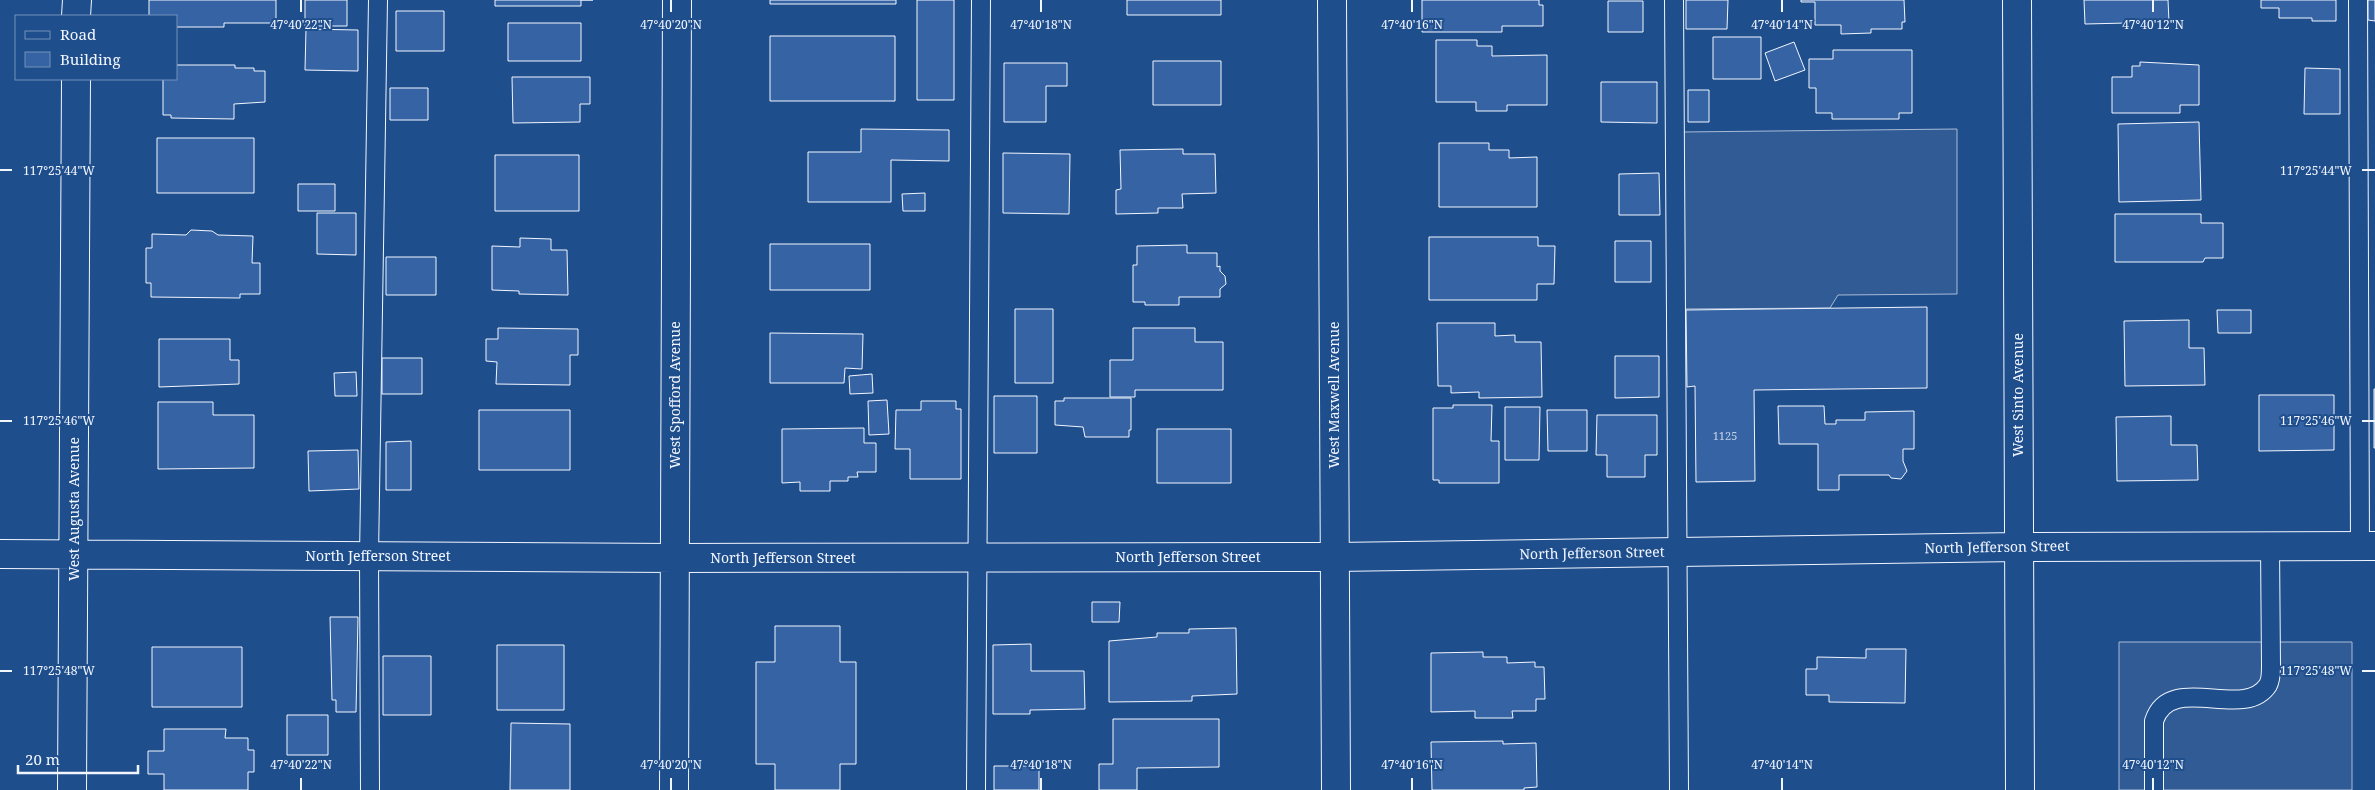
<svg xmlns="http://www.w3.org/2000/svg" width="2375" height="790" font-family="'Noto Serif',serif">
<rect width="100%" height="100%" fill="#1f4e8c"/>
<path fill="#305b95" stroke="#a8bbd7" d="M1957 129V294L1838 295 1830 308 1683 309 1682 132Z
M2119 642H2352V790H2119Z"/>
<path fill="#3563a3" stroke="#f2f6ff" d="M149 0H276V23H224V27H176V16H149Z
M305 0H347V26H305Z
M495 0H593H581V6H495Z
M770 0H896V4H770Z
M917 0H954V100H917Z
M1127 0H1221V15H1127Z
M1422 0H1539V5H1543V26H1502V32H1422Z
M1686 0H1728L1727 29H1686Z
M1801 0H1904L1905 22H1902V29H1871V33L1841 34V25H1815V2H1801Z
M2084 0H2168L2169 22 2085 24Z
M2261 0H2336V21H2312V18H2279V8H2261Z
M2368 0H2375V21L2368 20Z
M1608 1H1643V32H1608Z
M396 11H444V51H396Z
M508 23H581V61H508Z
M306 29 358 30V71L305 70Z
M770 36H895V101H770Z
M1713 37H1761V79H1713Z
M1436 40H1477V46H1492V56L1547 55V105H1507V111H1476V102H1436Z
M1794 42 1805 70 1775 81 1765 53Z
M1833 50H1912V113H1899V119H1832V113H1816V88H1809V59H1833Z
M1153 61H1221V105H1153Z
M2140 62 2199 65V105H2180V113H2112V77H2132V66H2140Z
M1004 63H1067V86H1046V122H1004Z
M176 65H235V68H254V71H265V102L234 104V119L171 118V115H163V79H176Z
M2305 68 2340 69V114H2304Z
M512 77H590V104H580V122L513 123Z
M1601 82H1657V123L1601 122Z
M390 88H428V120H390Z
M1688 90H1709V122H1688Z
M2199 122 2201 200 2119 202 2118 124Z
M861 129 949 130V161L891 160V202H808V152H861Z
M157 138H254V193H157Z
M1439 143H1489V150H1509V158L1537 157V207H1439Z
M1183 149V154H1215L1216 193 1182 194 1183 208H1158V213L1116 214V190L1121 189 1120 150Z
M1003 153 1070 154 1069 214 1003 213Z
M495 155H579V211H495Z
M1659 173 1660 215H1619V174Z
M298 184H335V211H298Z
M925 193V211H903L902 194Z
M317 213H356V255L317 254Z
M2115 214H2201V223H2223V258H2205L2203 262H2115Z
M191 230 212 231 218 235 253 236 252 263H260V294H240V298L151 297V283H146V248H152V234L186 235Z
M1429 237H1538V246H1555L1554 284H1537V300H1429Z
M520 238 551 239V250H567L568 295 519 294V291L492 290V246L520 247Z
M1615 241H1651V282H1615Z
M770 244H870V290H770Z
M1187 245V253H1217V267L1220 266V271L1225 276 1226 284 1220 289V297H1179V305H1145V302H1133V265H1137V246Z
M386 257H436V295H386Z
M1927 307V388L1754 390 1755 481 1696 482 1695 386 1687 387 1686 310Z
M1015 309H1053V383H1015Z
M2217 310H2251V333H2218Z
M2189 320V348H2204L2205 385 2125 386 2124 321Z
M1437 323H1495V336L1515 335V342H1541L1542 397 1479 398V392L1451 393V386H1438Z
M498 328 578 329V355H570V385L496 384 497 362 486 361V339H498Z
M1133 328H1195V342H1223V390H1135V397H1110V360H1133Z
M770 333 863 334 862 369 845 368 844 383H770Z
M159 339H230V360H239V384L159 387Z
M1615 356H1659V397L1615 398Z
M382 358H422V394H382Z
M356 372 357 396H335L334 373Z
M872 374 873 393 850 394 849 376Z
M2374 389H2375V448H2374Z
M2259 395H2334V450L2259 451Z
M994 396H1037V453H994Z
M1064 398H1131V430H1129V437H1085L1083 427 1055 425V401H1064Z
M887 400 889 434 869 435 868 401Z
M921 401H956V409H961V479H910V449H895L896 410H921Z
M158 402H213V415H254V468L158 469Z
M1453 405H1492L1491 441H1499V483H1439V480H1433V408H1453Z
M1778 406H1824L1825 424H1836V420H1865V412L1914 411V449H1903V461L1907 471 1901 479 1891 478 1889 475H1839V490H1818V444H1779Z
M1505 407H1540L1539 460H1505Z
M479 410H570V470H479Z
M1547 410H1587V451H1548Z
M1597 415H1657V455H1645V477H1607V455H1596Z
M2171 416V445H2197L2198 480 2117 481 2116 417Z
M864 428V443H876V472H857L858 477H848V481H830V491H800V482L782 483V429Z
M1157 429H1231V483H1157Z
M411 441V490H386V442Z
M358 450 359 489 309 491 308 451Z
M1092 602H1120L1119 622H1092Z
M330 617H358L356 712H336V700H332Z
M775 626H840V662H856V764H840V790H775V764H756V662H775Z
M1236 628 1237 694 1192 696V701L1109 702V641L1157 637V633H1189V629Z
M1031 644V671H1084L1085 709 1030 710V714H993V645Z
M497 645H564V710H497Z
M152 647H242V707H152Z
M1866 649H1906L1905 703 1829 702V695H1806V669H1817V657L1866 658Z
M1483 652V657H1507V663L1535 662V667H1544L1545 699H1536V711H1512L1513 718H1475V711L1431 712V653Z
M383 656H431V715H383Z
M287 715H328V755H287Z
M1113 719H1219V767L1137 768V790H1099V764H1113Z
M511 723 570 724V790H510Z
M164 729H226L225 738H248V750H254V772H248V790H164V774H148V751H164Z
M1503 741V744L1536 743 1537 787 1524 788V790H1432L1431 742Z
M994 766H1039V790H994Z"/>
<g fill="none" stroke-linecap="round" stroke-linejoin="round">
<g stroke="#f2f6ff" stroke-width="20">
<path id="lane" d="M1674 0 1679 790
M2358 0 2360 546
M370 790 369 556 378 0
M976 790 981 0
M2154 790V721C2170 671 2244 722 2268 685 2271 680 2271 672 2271 666L2270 546"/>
</g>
<g stroke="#f2f6ff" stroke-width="30">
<path id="street" d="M2017 0 2020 790
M76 16 77 0
M0 554 674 558 1335 557 2018 547 2375 546
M72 790 76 79
M674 790 677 0"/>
</g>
<g stroke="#f2f6ff" stroke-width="30">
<path id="secondary" d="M1332 0 1336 790"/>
</g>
<use href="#lane" stroke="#1f4e8c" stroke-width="18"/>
<use href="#street" stroke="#1f4e8c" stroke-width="28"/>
<use href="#secondary" stroke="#1f4e8c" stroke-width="28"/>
</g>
<path fill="none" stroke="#f2f6ff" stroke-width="2" d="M301 0V12M671 0V12M1041 0V12M1412 0V12M1782 0V12M2153 0V12M0 170H12M2362 170H2375M0 421H12M2362 421H2375M0 671H12M2362 671H2375M301 778V790M671 778V790M1041 778V790M1412 778V790M1782 778V790M2153 778V790"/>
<g text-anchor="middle" stroke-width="4" stroke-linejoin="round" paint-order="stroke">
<g font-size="11" fill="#c3d1e8">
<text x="1725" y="440">1125</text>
</g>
<g font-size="14" fill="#f2f6ff" stroke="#1f4e8c">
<text transform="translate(675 395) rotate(-90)" y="5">West Spofford Avenue</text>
<text transform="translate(1334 395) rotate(-90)" y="5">West Maxwell Avenue</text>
<text transform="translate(2018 395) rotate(-90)" y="5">West Sinto Avenue</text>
<text transform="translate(74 509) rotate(-90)" y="5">West Augusta Avenue</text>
<text transform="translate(1997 547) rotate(-1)" y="5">North Jefferson Street</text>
<text transform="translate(1592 553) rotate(-1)" y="5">North Jefferson Street</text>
<text x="378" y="561">North Jefferson Street</text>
<text x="1188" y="562">North Jefferson Street</text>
<text x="783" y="563">North Jefferson Street</text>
</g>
</g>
<g font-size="12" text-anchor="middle" fill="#f2f6ff" stroke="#1f4e8c" stroke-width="4" stroke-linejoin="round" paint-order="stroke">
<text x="301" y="29">47°40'22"N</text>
<text x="671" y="29">47°40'20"N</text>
<text x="1041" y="29">47°40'18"N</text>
<text x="1412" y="29">47°40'16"N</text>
<text x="1782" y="29">47°40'14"N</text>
<text x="2153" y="29">47°40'12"N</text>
<text x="2316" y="175">117°25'44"W</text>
<text x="59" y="175">117°25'44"W</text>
<text x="2316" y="425">117°25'46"W</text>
<text x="59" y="425">117°25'46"W</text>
<text x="2316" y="675">117°25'48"W</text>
<text x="59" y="675">117°25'48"W</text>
<text x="301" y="769">47°40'22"N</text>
<text x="671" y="769">47°40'20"N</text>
<text x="1041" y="769">47°40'18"N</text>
<text x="1412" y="769">47°40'16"N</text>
<text x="1782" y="769">47°40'14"N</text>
<text x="2153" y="769">47°40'12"N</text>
</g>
<rect x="15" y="15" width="162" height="65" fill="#1f4e8c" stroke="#7391ba"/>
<rect x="25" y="31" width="25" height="8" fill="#1f4e8c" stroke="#7391ba"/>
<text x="60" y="40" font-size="15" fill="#f2f6ff">Road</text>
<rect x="25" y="52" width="25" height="15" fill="#3563a3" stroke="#7391ba"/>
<text x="60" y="65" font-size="15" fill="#f2f6ff">Building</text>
<path d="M18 765v8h120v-8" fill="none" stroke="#f2f6ff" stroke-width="2.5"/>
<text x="25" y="765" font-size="15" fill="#f2f6ff" stroke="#1f4e8c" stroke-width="4" paint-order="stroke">20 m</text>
</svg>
